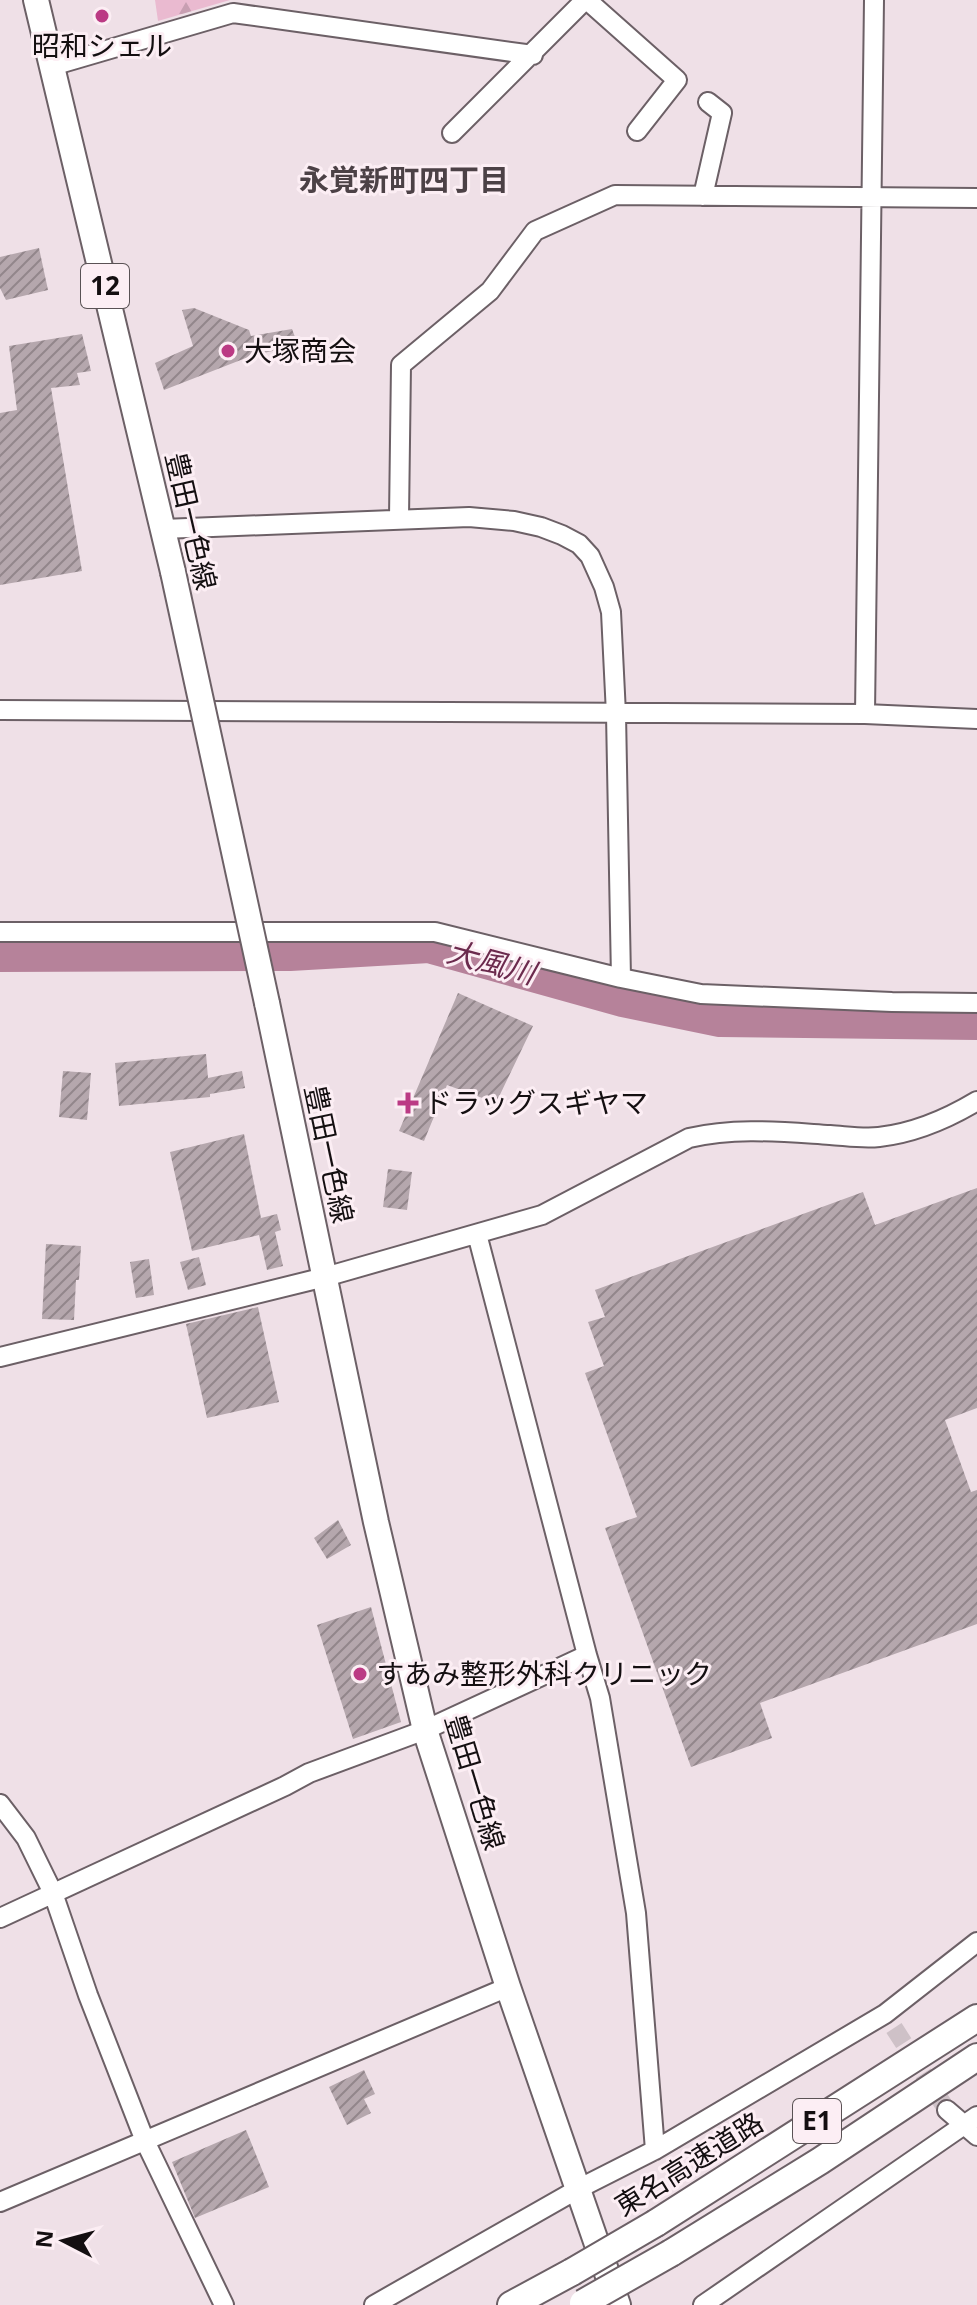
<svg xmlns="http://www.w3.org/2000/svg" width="977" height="2305" font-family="'Noto Sans','Noto Sans JP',sans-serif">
<defs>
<pattern id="forest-firs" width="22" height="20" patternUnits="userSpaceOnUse" patternTransform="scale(2)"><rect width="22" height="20" fill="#eabad0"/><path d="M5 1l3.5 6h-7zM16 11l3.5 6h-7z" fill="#c89fb2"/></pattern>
<pattern id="building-hatch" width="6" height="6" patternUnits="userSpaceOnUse" patternTransform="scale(2)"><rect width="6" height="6" fill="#b5a7ad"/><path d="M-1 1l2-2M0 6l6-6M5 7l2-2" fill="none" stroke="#92868b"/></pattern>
</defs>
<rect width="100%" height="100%" fill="#efe0e7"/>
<path fill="url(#forest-firs)" d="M155 0H230L158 21Z"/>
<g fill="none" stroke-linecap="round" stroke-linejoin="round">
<path stroke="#b6829a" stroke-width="34" d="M0 955 290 954 429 946 623 1000 720 1020 977 1023"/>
</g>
<path fill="url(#building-hatch)" d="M39 248 48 290 6 300 0 288V257Z
M194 308 249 330 251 336 292 329 298 345 251 356 164 390 155 363 193 346 182 310Z
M82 334 91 371 77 373 80 385 51 388 82 571 0 585V413L17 410 9 346Z
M458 993 533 1026 496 1103 447 1085 424 1141 399 1131Z
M206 1054 208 1078 242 1071 245 1088 210 1094V1097L119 1106 115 1063Z
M63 1071 91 1073 87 1120 59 1117Z
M244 1134 261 1218 277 1214 281 1230 275 1232 283 1266 267 1270 259 1235 192 1251 170 1152Z
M388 1169 412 1172 407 1210 383 1207Z
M977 1188V1408L945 1420 971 1492 977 1490V1624L760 1703 772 1738 691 1767 605 1528 637 1517 585 1373 604 1366 588 1322 605 1317 595 1290 863 1192 875 1225Z
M46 1244 81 1246 79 1280H76L74 1320 42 1319Z
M199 1257 206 1285 188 1290 180 1262Z
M149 1259 154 1295 136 1298 130 1262Z
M258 1307 279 1402 207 1418 186 1324Z
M338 1520 351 1545 327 1559 314 1538Z
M371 1607 401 1722 353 1739 317 1625Z
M364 2070 375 2094 364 2099 371 2113 347 2125 329 2087Z
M246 2130 269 2187 195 2218 172 2162Z"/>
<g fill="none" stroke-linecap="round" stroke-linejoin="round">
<path stroke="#cec1c7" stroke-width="18" stroke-dasharray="18 9" stroke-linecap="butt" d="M894 2028 947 2110"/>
<g stroke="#6c6066" stroke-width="22">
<path id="minor" d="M587 0 677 80 637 131
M52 66 233 13 533 55
M452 133 585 0
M703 196 722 113 708 102
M399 518 401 365 490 291 535 231 615 195 977 198
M163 529 469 517 514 521 541 527 562 535 579 544 590 556 604 587 611 612 616 714 621 978
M0 710 865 714 977 719
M865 714 874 0
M0 932H435L621 978 701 994 892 1002 977 1003
M477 1234 587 1655 600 1698 636 1913 655 2150
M0 1357 325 1277 542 1215 689 1138C736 1127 782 1132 830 1135 846 1136 863 1139 879 1137 915 1133 947 1119 977 1101
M0 1804 26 1838 53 1893 88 1995 145 2141 224 2305
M0 1918 285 1786 309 1773 425 1730 587 1655
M947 2110 977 2136
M0 2202 508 1987
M374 2305 578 2189 655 2150 885 2014 977 1942
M703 2305 977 2116"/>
</g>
<g stroke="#6c6066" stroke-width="28">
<path id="major" d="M36 0 173 572
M267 1003 376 1522 425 1730 508 1987 618 2305"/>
</g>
<g stroke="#6c6066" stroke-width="30">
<path id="highway" d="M656 2223 977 2018
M671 2253 820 2161 977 2057
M511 2305 572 2272"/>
</g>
<use href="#minor" stroke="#fff" stroke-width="18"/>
<use href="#major" stroke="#fff" stroke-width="24"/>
<use href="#highway" stroke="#fff" stroke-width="26"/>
<g stroke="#6c6066" stroke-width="28" stroke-linecap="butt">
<path id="major-bridge" d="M173 572 267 1003"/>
</g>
<g stroke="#6c6066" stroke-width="30" stroke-linecap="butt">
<path id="highway-bridge" d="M572 2272 656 2223
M583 2303 671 2253"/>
</g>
<use href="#major-bridge" stroke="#fff" stroke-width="24"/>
<use href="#highway-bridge" stroke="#fff" stroke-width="26"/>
</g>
<g fill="#bb3a84" stroke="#fceef4" stroke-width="3">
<circle cx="102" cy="16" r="8"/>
<circle cx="228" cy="351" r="8"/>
<path d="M404 1091h8v8h8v8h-8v8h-8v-8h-8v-8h8z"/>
<circle cx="360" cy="1674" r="8"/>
</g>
<g text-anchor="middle" stroke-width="6" stroke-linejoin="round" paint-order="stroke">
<g fill="#fceef4" stroke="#5a5255" stroke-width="2">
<rect x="81" y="264" width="48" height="44" rx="6"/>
<rect x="793" y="2099" width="48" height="44" rx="6"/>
</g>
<g font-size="26" font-weight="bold" fill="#140f11">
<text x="105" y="295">12</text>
<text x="817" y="2130">E1</text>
</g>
<g font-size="28" fill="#140f11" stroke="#fceef4" text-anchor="start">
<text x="102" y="56" text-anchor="middle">昭和シェル</text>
<text x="244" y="361">大塚商会</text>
<text x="424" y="1113">ドラッグスギヤマ</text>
<text x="376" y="1684">すあみ整形外科クリニック</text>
</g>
<g font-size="28" fill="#140f11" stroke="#fceef4">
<text transform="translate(191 521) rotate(77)" y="10">豊田一色線</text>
<text transform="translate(329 1154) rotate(78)" y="10">豊田一色線</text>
<text transform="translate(475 1782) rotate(73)" y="10">豊田一色線</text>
<text transform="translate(689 2164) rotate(-32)" y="10">東名高速道路</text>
</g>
<g font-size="30" font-weight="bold" fill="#4c4146" stroke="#fceef4">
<text x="404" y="191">永覚新町四丁目</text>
</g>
<g font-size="30" font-style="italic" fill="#6b2a4d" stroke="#fceef4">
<text transform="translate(491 963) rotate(15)" y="10">大風川</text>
</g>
</g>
<g transform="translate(64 2241) rotate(276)" stroke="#fceef4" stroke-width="6" paint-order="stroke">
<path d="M0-6L14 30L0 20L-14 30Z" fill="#140f11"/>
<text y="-12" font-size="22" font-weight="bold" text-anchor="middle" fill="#140f11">N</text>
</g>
</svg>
